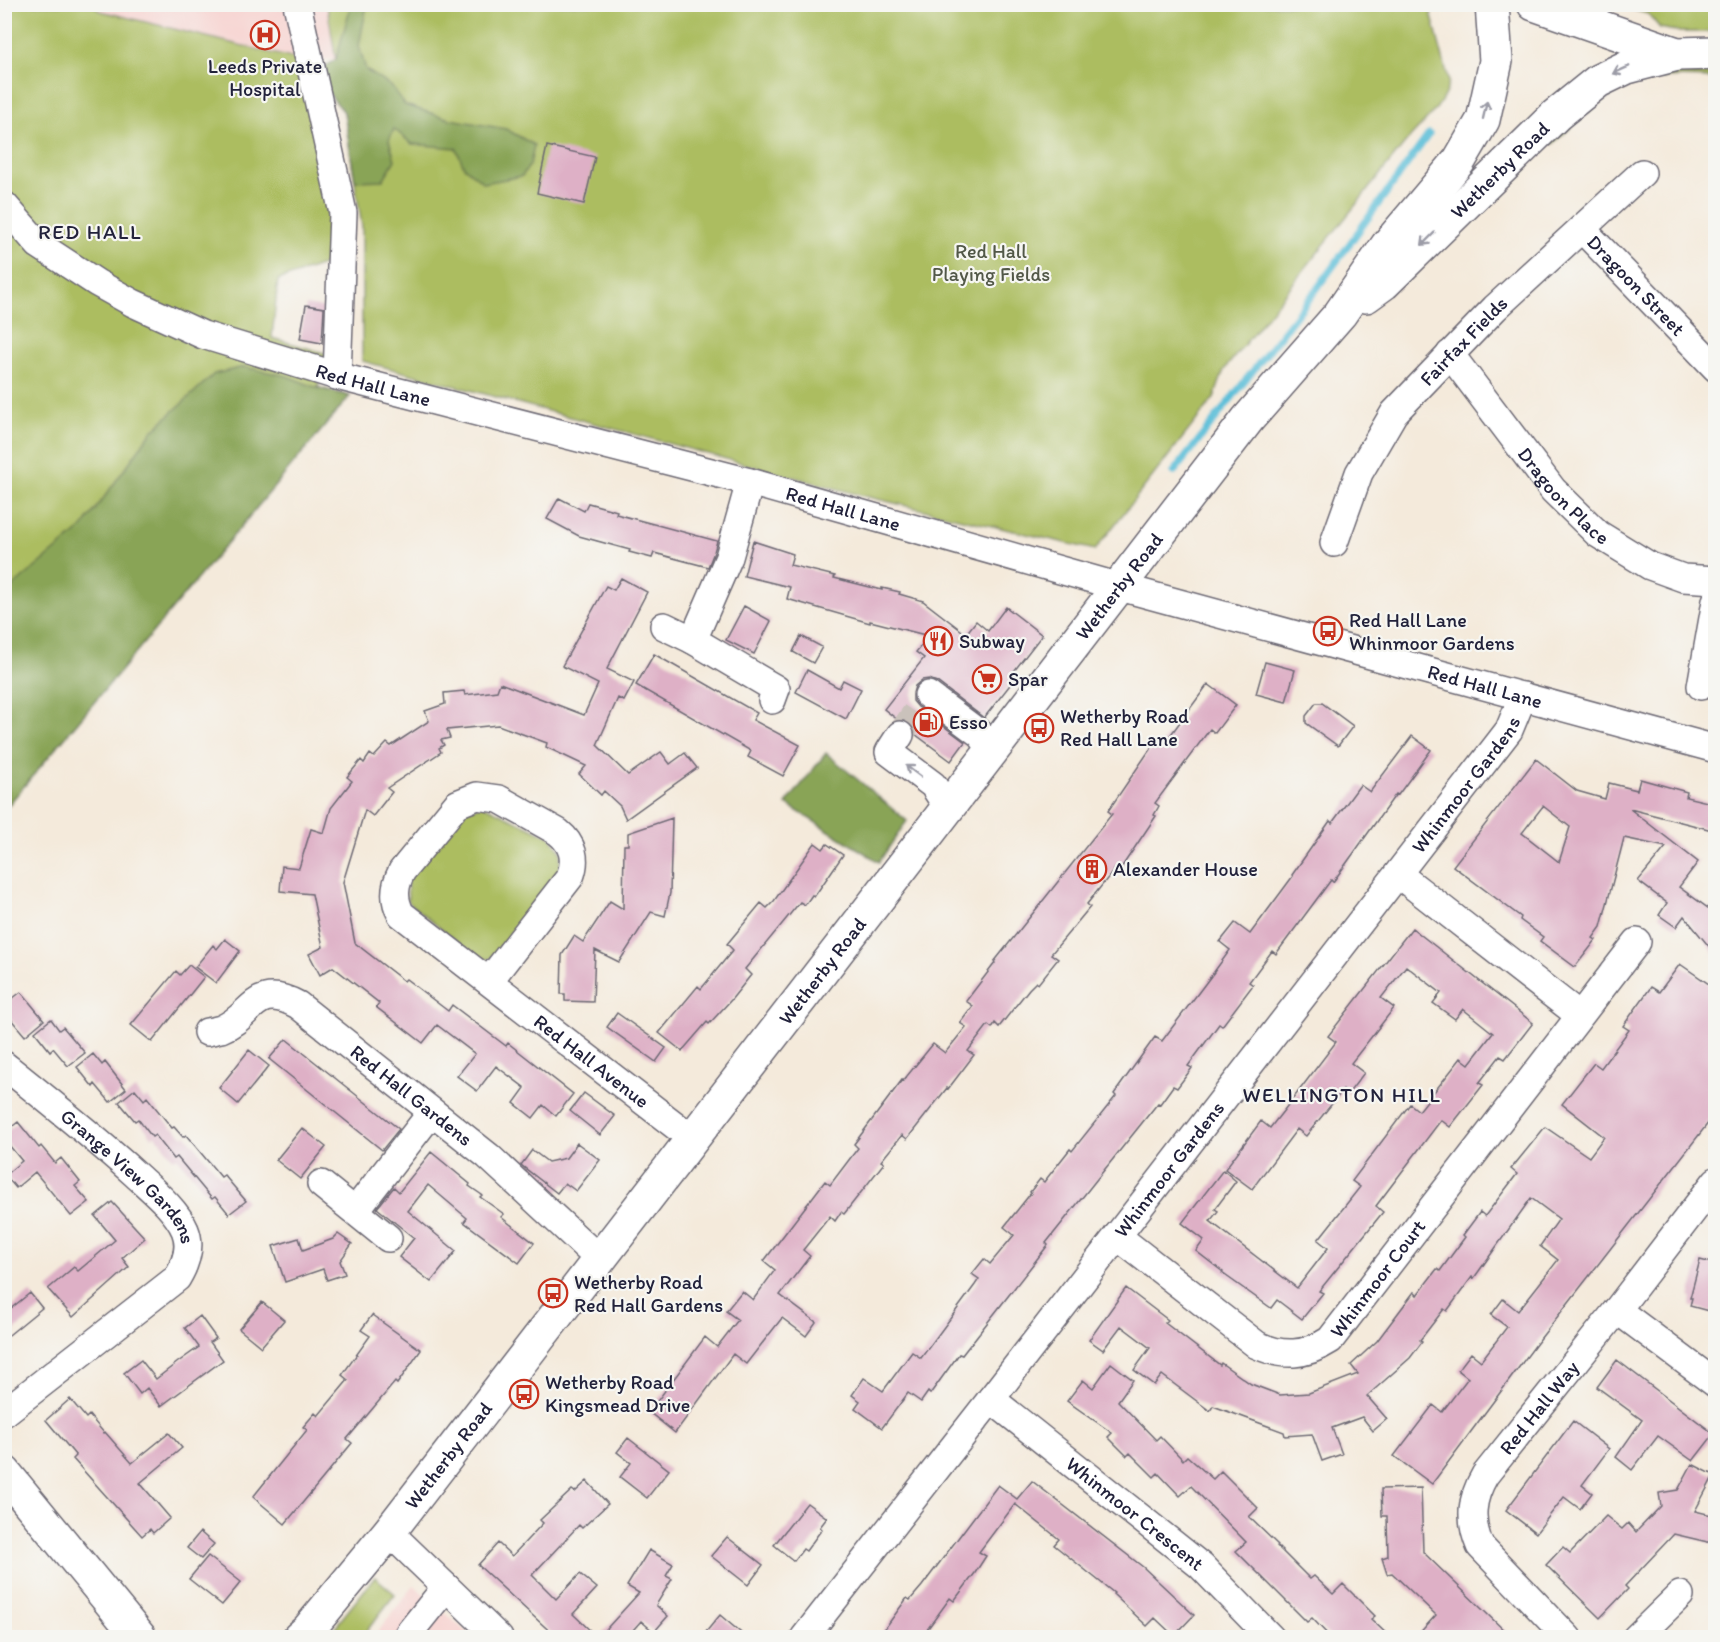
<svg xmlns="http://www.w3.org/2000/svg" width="1720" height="1642" font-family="Itim,sans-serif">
<rect width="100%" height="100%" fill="#f6f6f2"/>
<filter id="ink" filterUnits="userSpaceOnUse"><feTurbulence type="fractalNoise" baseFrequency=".0167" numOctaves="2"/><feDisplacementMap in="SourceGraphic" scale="12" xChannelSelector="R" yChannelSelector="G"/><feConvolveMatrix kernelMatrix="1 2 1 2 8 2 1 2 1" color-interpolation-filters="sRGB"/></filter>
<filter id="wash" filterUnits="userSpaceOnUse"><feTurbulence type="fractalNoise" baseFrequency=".008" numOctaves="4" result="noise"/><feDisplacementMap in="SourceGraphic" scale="24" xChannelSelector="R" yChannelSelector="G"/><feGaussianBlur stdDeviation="1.35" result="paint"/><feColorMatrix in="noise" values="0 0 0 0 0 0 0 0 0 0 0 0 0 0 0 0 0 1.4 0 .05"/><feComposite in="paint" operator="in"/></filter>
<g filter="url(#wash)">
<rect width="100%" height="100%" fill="#f4eadb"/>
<path fill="#f7d0ce" d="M92 5H327L336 59 300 60 101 11Z
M414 1585 472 1637 373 1638Z"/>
<path fill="#acbd60" stroke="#67704e" stroke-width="1.5" d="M5 5H92L101 11 300 60 336 221 335 261 278 280 272 338 328 354 318 387 350 396 5 809Z
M327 5H1429L1449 81C1446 104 1421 125 1406 142L1224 370 1214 398 1095 550 860 495 362 361V227Z
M1617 5H1715V32H1680L1660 28 1648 14Z
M1669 73 1715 74V78C1694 78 1670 75 1649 80 1609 88 1582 117 1553 144L1549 141 1594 99 1648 76Z
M483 805 551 837 561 852 560 869 490 959 483 960 477 958 408 902 407 878 463 810Z
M375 1577 395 1594 362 1637H327Z"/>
<path fill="#89a456" stroke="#566348" stroke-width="1.5" d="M351 5H367L359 46 366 70 391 86 405 105 450 119 506 129 534 145 530 165 522 176 484 183 464 167 456 148 412 144 394 129 389 140 395 160 383 180 355 181 344 112 325 89 316 73 336 59Z
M244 367 287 376 317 388 350 396 5 809V593L82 528 152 431 214 374Z
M826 753 907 821 879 862 786 804Z"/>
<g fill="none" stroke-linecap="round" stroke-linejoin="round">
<path stroke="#5abed8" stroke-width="7" d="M1174 472 1316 290 1429 134"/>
</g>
<g id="blocks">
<path fill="#deb0c6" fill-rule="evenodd" d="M547 146 595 157 584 204 537 193Z
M306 305 324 308 322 343 300 339Z
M559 498 584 511 588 503 617 511 616 514 717 541 714 552 708 567 654 553 652 558 629 552 630 550 579 536 547 519Z
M753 541 793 554 790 565 835 576 834 578 882 590V588L900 592 899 594 923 601 966 634 976 621 988 631 1006 607 1042 635 1014 671 1017 676 984 718 937 682 929 679 922 680 915 686 913 693V701L918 707 965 742 951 761 915 734 914 727 909 722 898 720 884 709 924 658 916 652 929 636 870 621V623L787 599 790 587 744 576Z
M621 578 647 592 607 669 634 682 624 701 618 698 597 745 628 775 661 752 670 764 685 753 697 768 626 819 620 806 604 791 601 795 579 774 586 766 546 747 547 743 498 725 447 730 450 738 441 740 444 745 439 748 441 752 387 788 392 792 373 816 365 810 343 882 355 943 404 981 406 979 448 1011 452 1005 506 1046 508 1043 573 1094 556 1116 543 1105 533 1118 514 1103 525 1088 496 1066 477 1091 457 1076 475 1054 437 1025 423 1043 376 1007 379 1003 333 967 320 975 309 954 323 947 312 894 280 891 282 866 299 868 311 829 324 833 331 808 352 781 347 777 361 760 364 763 370 754 374 757 387 743 391 746 429 721 425 711 445 704 444 693 464 691 465 695 497 691 500 683 584 715 598 684 562 666 606 586 614 590Z
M744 606 771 621 754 654 726 640Z
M801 636 822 647 813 663 793 652Z
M654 654 757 713 753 720 800 745 783 776 748 757 751 751 636 685Z
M1265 662 1295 670 1286 702 1256 694Z
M807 670 839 688 843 680 861 689 846 719 796 692Z
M1208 684 1236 705 1215 733 1210 729 1155 803 1159 806 1154 815 1156 816 1121 868 1118 865 1087 904 1090 907 1051 954 1058 959 1038 984 1036 982 1029 989 999 1027 995 1023 992 1028 988 1025 968 1051 974 1055 948 1089 947 1088 907 1139 902 1135 881 1161 884 1163 844 1214 841 1212 835 1221 830 1216 803 1250 810 1256 780 1295 816 1322 806 1336 782 1318 746 1364 733 1354 675 1433 649 1412 705 1337 717 1347 738 1320 726 1311 742 1291 753 1300 775 1270 764 1261 825 1181 830 1185 858 1148 854 1144 902 1080 903 1081 933 1044 945 1053 966 1027 960 1023 973 1006 966 1001 995 963 994 962 1112 814 1108 811 1155 742 1160 746 1167 736 1169 737Z
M1316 703H1322L1353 726 1338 746 1306 723V716Z
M1412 736 1431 750 1398 795 1396 794 1333 882 1331 880 1276 954 1272 951 1249 982 1253 985 1222 1026 1219 1024 1188 1066 1192 1068 1177 1088 1173 1086 1160 1104 1158 1103 1101 1174 1046 1243 1048 1245 962 1355 959 1354 930 1394 928 1392 921 1402 908 1393 882 1428 855 1408 860 1401 852 1395 864 1378 883 1391 912 1352 921 1358 975 1285 979 1279 972 1274 984 1259 990 1264 1014 1235 1004 1227 1031 1193 1030 1192 1040 1179 1044 1182 1070 1149 1072 1151 1116 1096 1114 1094 1155 1037 1162 1041 1214 972 1230 950 1220 942 1235 923 1250 934 1293 876 1292 875 1330 821 1332 823 1360 785 1370 792Z
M1536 759 1577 791 1605 799 1609 783 1637 790 1640 779 1687 792 1686 797 1716 804V831L1630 809 1698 862 1679 887 1716 914V955L1684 916 1676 927 1659 915 1667 903 1638 881 1666 847 1624 838 1601 927 1593 938 1596 940 1575 967 1540 941 1543 937 1520 920 1521 917 1453 866ZM1543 806 1570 827 1559 862 1522 833Z
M672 818 670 893 665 916 651 912 619 962 595 950 593 1002 565 1001V994H561L562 955 574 936 583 942 610 901 623 909 624 845H628V833Z
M815 843 823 849 827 844 843 855 814 897 812 895 805 905 800 902 745 969 751 975 731 1000 709 1024 707 1022 682 1051 659 1033 698 986 701 989 733 950 727 944 761 903 767 908 774 901Z
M1412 928 1533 1023 1505 1059 1500 1056 1479 1083 1483 1085 1450 1127 1441 1120 1376 1206 1383 1212 1319 1291 1323 1293 1302 1319 1277 1300 1271 1308 1222 1273 1223 1272 1196 1251 1204 1240 1182 1223 1223 1170 1236 1181 1215 1209 1218 1211 1210 1221 1297 1288 1328 1248 1318 1240 1360 1187 1352 1181 1410 1104 1419 1111 1461 1058 1469 1064 1493 1033 1463 1009 1455 1019 1433 1003 1441 993 1406 966 1381 998 1394 1008 1351 1063 1364 1073 1348 1094 1343 1090 1306 1136 1297 1129 1252 1189 1225 1169 1261 1121 1270 1128 1295 1096 1336 1042 1328 1036Z
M225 939 240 951 216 983 195 967 213 945 217 949Z
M1680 964 1716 989V1113L1537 1343 1432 1484 1394 1456 1433 1405 1442 1412 1468 1378 1458 1370 1471 1353 1481 1361 1507 1327 1491 1315 1503 1299 1518 1311 1558 1260 1540 1246 1559 1219 1531 1198 1474 1278 1472 1277 1447 1311 1444 1309 1420 1340 1422 1342 1410 1358 1367 1396 1387 1419 1373 1431 1362 1417 1332 1428 1342 1454 1322 1461 1312 1434 1285 1436 1284 1432 1213 1406 1210 1411 1162 1375 1154 1385 1134 1370 1150 1348 1121 1326 1103 1350 1089 1340 1126 1288 1168 1320 1165 1323 1220 1365 1221 1363 1251 1384 1280 1395 1309 1393 1358 1374 1351 1365 1377 1341 1414 1292 1417 1295 1437 1269 1440 1271 1465 1237 1463 1235 1480 1212 1485 1216 1517 1174 1511 1169 1545 1127 1589 1157 1604 1137 1562 1104 1594 1063 1601 1068 1629 1030 1623 1026 1651 987 1659 992Z
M189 965 204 977 152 1042 131 1025 176 971 180 975Z
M21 992 44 1020 25 1036 4 1011V1005Z
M617 1013 666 1048 656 1062 607 1027Z
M51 1019 59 1030 63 1027 85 1053 68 1066 53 1048 50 1051 35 1032Z
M286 1039 399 1129 382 1150 269 1059Z
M249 1050 269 1066 238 1104 219 1088Z
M93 1054 102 1065 105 1062 126 1089 110 1102 95 1084 93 1087 77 1067Z
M135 1089 144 1100 147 1097 172 1128 174 1127 183 1137 186 1135 221 1177 224 1175 246 1201 229 1214 215 1197 212 1199 177 1157 174 1159 155 1135 152 1137 138 1119 135 1121 119 1102Z
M584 1093 615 1116 600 1135 570 1111Z
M18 1122 39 1148 41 1146 55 1163 61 1158 80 1182 75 1186 89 1202 71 1216 35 1172 16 1188 5 1175 22 1161 4 1139V1133Z
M302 1128 326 1147 300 1179 276 1160Z
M577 1143 600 1160 576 1191 565 1183 557 1193 521 1165 532 1150 548 1162 566 1158Z
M431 1152 470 1184 469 1186 482 1195 480 1197 504 1214 501 1217 534 1243 519 1263 464 1222 467 1218 428 1185 408 1211 456 1251 431 1282 399 1257 414 1238 377 1208 394 1187 399 1192Z
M112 1202 145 1238 122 1258 129 1267 73 1317 48 1289 74 1267 78 1271 115 1240 95 1216Z
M338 1234 352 1244 340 1261 345 1274 327 1280 323 1269 285 1282 273 1246 299 1238 303 1250 333 1239Z
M1700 1260 1716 1264V1313L1690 1306 1692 1298H1690Z
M30 1293 42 1308 4 1339V1314Z
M262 1302 284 1320 261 1347 239 1329Z
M372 1315 421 1350 397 1384 395 1382 347 1439 352 1443 285 1524 253 1497 307 1430 303 1427 315 1413 318 1416 348 1380 342 1375 370 1336 361 1330Z
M200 1316 216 1338 210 1342 223 1360 161 1406 147 1388 140 1394 124 1373 141 1360 156 1379 178 1362 199 1347 185 1328Z
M1617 1360 1714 1434 1693 1461 1658 1436 1632 1470 1616 1457 1642 1420 1597 1387Z
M1111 1363 1133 1380 1118 1401 1156 1440 1160 1436 1183 1460 1187 1456 1213 1479 1221 1471 1258 1508 1249 1517 1278 1545 1277 1546 1310 1579 1314 1576 1333 1594 1343 1584 1375 1616 1371 1619 1391 1638H1331L1312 1618 1307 1622 1236 1551 1246 1542 1191 1486 1180 1496 1158 1473 1154 1477 1130 1453 1127 1456 1108 1437 1112 1433 1067 1401 1083 1380 1093 1388Z
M70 1399 86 1418 89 1415 104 1433 105 1432 132 1463 169 1433 182 1448 140 1483 170 1518 153 1533 150 1529 142 1536 73 1459 76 1456 46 1420Z
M1573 1421 1609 1449 1582 1485 1592 1493 1580 1509 1564 1497 1536 1533 1506 1510Z
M628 1438 669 1470 647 1498 620 1477 631 1463 617 1452Z
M1692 1464 1714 1475 1695 1511 1716 1516V1544L1674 1534 1625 1586 1628 1589 1600 1618 1546 1565 1563 1547 1570 1553 1606 1516 1622 1529 1628 1523 1636 1532 1661 1506 1659 1493 1678 1490Z
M587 1481 608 1504 582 1528 579 1525 532 1575 556 1599 580 1574 597 1588 573 1614 598 1638H557L478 1565 498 1543 512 1556 543 1523 540 1520 572 1490 575 1492Z
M1032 1481 1143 1567 1194 1615 1174 1636 1155 1618 1147 1626 1113 1594 1114 1593 1054 1545 1059 1539 1015 1504 979 1552 986 1556 975 1573 954 1601 950 1598 921 1638H878L907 1598 910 1600 922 1586 998 1485 1017 1499Z
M1421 1488 1423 1552 1512 1638H1415L1436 1615 1392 1573 1387 1574 1382 1558 1388 1556 1387 1516H1382L1381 1489Z
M807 1503 827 1518 820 1527 822 1529 806 1551 803 1549 794 1561 774 1545Z
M200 1532 214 1544 201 1559 187 1548Z
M727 1537 763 1565 748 1585 711 1556Z
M649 1550 673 1564 666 1576 672 1579 656 1605 668 1616 654 1632 641 1621 626 1638H598L639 1593 627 1586Z
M208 1556 241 1582 222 1605 189 1579Z
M720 1615 747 1638H701Z"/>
</g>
</g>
<g filter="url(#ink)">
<use href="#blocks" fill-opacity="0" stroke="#6c6873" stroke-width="1.5"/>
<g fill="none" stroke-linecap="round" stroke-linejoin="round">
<path stroke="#cac2bb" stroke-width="27" stroke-dasharray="27 14" stroke-linecap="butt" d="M900 735 928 695"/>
<g stroke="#6c6873" stroke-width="30">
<g id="minor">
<path d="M297 4 343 213 337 376"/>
<path id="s1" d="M4 205 39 245 97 283 133 303 203 335 337 376 750 482 1120 587 1716 749"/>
<path id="s2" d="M1582 229 1716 368"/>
<path id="s3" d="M1450 354 1553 490 1598 534 1650 566 1683 578 1716 580"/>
<path d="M750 482 729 557 693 640 776 689 772 700"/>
<path id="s4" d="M1334 543 1359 473 1394 413 1495 308 1642 173"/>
<path d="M664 626 693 640"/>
<path d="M1701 686 1716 601"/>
<path d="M928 695 980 734 993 750"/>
<path d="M900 735 889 752 933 785 948 808"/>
<path d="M1398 874 1579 1015"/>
<path id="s5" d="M489 981 570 877C577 859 573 844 558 832L499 799 477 796 457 804 402 871C394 886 393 899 401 914L694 1140"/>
<path id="s6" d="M207 1032C212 1031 217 1030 221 1029 253 1017 254 981 298 1005L488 1156 599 1259"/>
<path id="s7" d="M4 1065C49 1101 93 1136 136 1175 152 1190 176 1209 185 1230 192 1247 186 1263 177 1278L4 1413"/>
<path d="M321 1184 388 1238"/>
<path d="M355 1211 432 1112"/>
<path id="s8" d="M1117 1236 1257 1345C1283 1357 1305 1356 1330 1340L1637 942"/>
<path d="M1617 1310 1716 1384"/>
<path id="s9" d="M991 1399 1201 1566 1271 1638"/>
<path d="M389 1532 499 1638"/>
<path d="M409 1633 446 1587"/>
<path id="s10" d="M804 1638 991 1399 1509 730 1523 696"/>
<path id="s11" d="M1568 1638 1480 1546C1469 1520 1471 1499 1485 1475L1617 1310 1716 1181"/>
<path d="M1636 1638 1680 1595"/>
</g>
</g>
<g stroke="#6c6873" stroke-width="36">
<g id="major">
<path id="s12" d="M1366 296 1384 283 1556 115 1598 81 1627 67 1677 54"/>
<path d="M4 1472 140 1638"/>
<path id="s13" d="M299 1638 308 1630 389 1532 1248 419 1340 314 1387 246 1459 161 1483 120 1496 61 1492 4"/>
</g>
</g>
<g stroke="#6c6873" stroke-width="36">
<path id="highway" d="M1534 4 1677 54 1716 53"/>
</g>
<use href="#minor" stroke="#fff" stroke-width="27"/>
<use href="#major" stroke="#fff" stroke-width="33"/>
<use href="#highway" stroke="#fff" stroke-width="33"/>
</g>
<defs><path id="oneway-shaft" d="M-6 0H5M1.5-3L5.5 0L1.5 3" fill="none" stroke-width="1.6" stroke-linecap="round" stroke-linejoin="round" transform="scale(1.5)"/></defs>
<g stroke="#9c9ca7">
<use href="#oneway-shaft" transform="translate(1621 70) rotate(156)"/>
<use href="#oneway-shaft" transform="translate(1485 110) rotate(-77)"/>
<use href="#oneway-shaft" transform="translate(1428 239) rotate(135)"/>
<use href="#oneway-shaft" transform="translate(913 771) rotate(-143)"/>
</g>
</g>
<defs>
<g id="hospital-ring" transform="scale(1.5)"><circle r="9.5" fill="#f6f6f2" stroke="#c8321e" stroke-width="1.5"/><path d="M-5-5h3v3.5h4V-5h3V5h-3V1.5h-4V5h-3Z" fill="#c8321e"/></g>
<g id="bus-ring" transform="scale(1.5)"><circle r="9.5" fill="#f6f6f2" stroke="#c8321e" stroke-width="1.5"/><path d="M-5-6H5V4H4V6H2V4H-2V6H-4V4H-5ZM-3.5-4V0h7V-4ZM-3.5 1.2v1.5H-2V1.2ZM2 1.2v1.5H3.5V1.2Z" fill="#c8321e"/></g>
<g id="restaurant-ring" transform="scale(1.5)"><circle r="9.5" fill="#f6f6f2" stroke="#c8321e" stroke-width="1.5"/><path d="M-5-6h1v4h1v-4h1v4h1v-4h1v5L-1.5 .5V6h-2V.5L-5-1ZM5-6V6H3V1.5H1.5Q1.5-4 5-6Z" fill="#c8321e"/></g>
<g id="supermarket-ring" transform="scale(1.5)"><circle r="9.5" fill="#f6f6f2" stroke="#c8321e" stroke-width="1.5"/><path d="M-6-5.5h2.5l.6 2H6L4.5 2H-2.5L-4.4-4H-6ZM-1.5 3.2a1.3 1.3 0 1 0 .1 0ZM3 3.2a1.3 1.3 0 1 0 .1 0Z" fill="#c8321e"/></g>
<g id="fuel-ring" transform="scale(1.5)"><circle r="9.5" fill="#f6f6f2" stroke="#c8321e" stroke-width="1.5"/><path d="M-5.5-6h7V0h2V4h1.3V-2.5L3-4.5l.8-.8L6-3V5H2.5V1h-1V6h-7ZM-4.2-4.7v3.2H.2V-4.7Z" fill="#c8321e"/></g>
<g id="building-ring" transform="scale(1.5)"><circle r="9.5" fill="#f6f6f2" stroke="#c8321e" stroke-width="1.5"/><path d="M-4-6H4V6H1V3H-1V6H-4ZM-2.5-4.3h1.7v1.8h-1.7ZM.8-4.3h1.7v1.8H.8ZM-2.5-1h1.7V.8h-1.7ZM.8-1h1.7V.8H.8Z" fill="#c8321e"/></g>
</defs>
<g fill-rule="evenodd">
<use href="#hospital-ring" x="265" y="35"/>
<use href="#bus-ring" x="1328" y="631"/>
<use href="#restaurant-ring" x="938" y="641"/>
<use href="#supermarket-ring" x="987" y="679"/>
<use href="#fuel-ring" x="928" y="722"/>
<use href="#bus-ring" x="1039" y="728"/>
<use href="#building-ring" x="1092" y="869"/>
<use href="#bus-ring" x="553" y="1293"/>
<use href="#bus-ring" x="524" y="1394"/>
</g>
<g text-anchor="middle" stroke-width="4.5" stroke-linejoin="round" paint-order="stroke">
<g font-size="20" fill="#22223b" stroke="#f6f6f2" text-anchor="start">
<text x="265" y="73" text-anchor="middle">Leeds Private<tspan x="265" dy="23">Hospital</tspan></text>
<text x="1349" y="627">Red Hall Lane<tspan x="1349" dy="23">Whinmoor Gardens</tspan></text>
<text x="959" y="648">Subway</text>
<text x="1008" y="686">Spar</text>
<text x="1060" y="723">Wetherby Road<tspan x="1060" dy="23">Red Hall Lane</tspan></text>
<text x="949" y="729">Esso</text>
<text x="1113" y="876">Alexander House</text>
<text x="574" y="1289">Wetherby Road<tspan x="574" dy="23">Red Hall Gardens</tspan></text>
<text x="545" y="1389">Wetherby Road<tspan x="545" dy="23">Kingsmead Drive</tspan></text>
</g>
<g font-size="20" fill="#22223b" stroke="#f6f6f2">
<text dy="7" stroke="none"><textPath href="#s12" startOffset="184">Wetherby Road</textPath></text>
<text dy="7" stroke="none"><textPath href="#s2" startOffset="78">Dragoon Street</textPath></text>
<text dy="7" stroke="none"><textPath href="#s4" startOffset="244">Fairfax Fields</textPath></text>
<text dy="7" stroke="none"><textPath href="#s1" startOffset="418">Red Hall Lane</textPath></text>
<text dy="7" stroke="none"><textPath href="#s3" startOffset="182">Dragoon Place</textPath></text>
<text dy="7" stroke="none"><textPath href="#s1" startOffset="904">Red Hall Lane</textPath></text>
<text dy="7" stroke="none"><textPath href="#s13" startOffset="1334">Wetherby Road</textPath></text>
<text dy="7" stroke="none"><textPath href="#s1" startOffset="1570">Red Hall Lane</textPath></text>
<text dy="7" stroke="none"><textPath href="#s10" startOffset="1080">Whinmoor Gardens</textPath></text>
<text dy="7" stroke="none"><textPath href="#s13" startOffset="848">Wetherby Road</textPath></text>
<text dy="7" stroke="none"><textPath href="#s5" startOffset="666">Red Hall Avenue</textPath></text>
<text dy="7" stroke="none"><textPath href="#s6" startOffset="248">Red Hall Gardens</textPath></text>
<text dy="7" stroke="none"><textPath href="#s10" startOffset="594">Whinmoor Gardens</textPath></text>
<text dy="7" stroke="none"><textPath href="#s7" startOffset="168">Grange View Gardens</textPath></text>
<text dy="7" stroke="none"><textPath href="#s8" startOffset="332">Whinmoor Court</textPath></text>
<text dy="7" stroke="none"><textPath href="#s11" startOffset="288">Red Hall Way</textPath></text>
<text dy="7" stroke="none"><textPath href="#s13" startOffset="236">Wetherby Road</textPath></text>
<text dy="7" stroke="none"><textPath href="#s9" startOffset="184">Whinmoor Crescent</textPath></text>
</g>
<g font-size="20" fill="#525848" stroke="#f6f6f2">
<text x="991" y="258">Red Hall<tspan x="991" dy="23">Playing Fields</tspan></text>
</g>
<g font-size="21" letter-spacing="1.5" fill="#22223b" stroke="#f6f6f2">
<text x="90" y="239">RED HALL</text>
<text x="1342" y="1102">WELLINGTON HILL</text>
</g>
</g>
<rect width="1720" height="1642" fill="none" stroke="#f6f6f2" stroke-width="24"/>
</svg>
